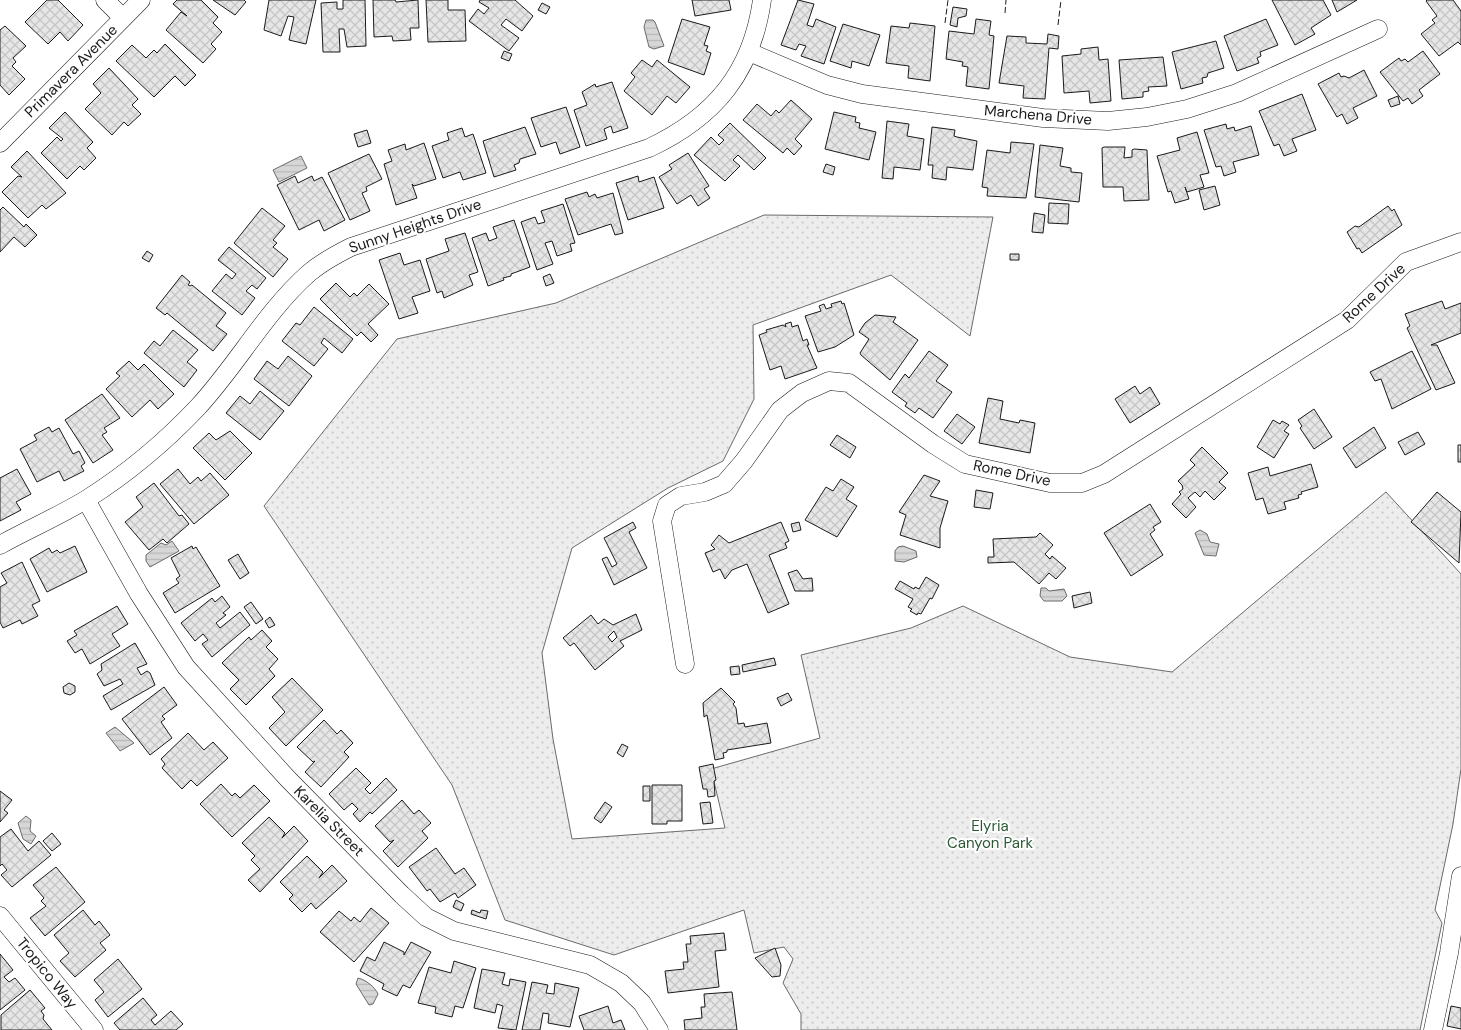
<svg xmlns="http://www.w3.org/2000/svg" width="1461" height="1030" font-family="'DM Sans',sans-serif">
<defs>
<pattern id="grass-dots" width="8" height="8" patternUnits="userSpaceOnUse" patternTransform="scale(1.25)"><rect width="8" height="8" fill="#ededed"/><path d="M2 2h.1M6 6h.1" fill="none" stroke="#cbcbcb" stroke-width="1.8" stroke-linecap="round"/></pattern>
<pattern id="water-rules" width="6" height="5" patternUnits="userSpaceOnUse" patternTransform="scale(1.25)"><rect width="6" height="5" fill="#d7d7d7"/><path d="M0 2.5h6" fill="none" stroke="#b8b8b8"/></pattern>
<pattern id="building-cross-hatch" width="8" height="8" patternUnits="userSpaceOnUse" patternTransform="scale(1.25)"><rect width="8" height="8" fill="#e6e6e6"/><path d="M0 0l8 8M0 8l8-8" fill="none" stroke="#c5c5c5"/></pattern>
</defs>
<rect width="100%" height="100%" fill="#fff"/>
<path fill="url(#grass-dots)" stroke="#6a6a6a" d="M764 215 993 217 970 336 891 275 753 325 754 399 723 461 668 488 572 548 542 653 553 739 572 839 725 828 711 769 820 738 801 655 911 628 963 606 1070 657 1172 672 1386 492 1461 574V769L1453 824 1435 910 1442 923 1420 1030H801V1014L783 983 793 959 784 947 754 953 744 910 614 955 505 920 452 785 264 506 397 339 556 303Z"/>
<path fill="url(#water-rules)" stroke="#6a6a6a" d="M646 20H653L655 22 664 46 654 49 649 47 644 27Z
M301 156 307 168 279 182 273 170Z
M1200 530 1207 534 1210 542 1219 544 1216 556 1204 555 1195 533Z
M172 541 179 551 150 567 146 561V555L161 543 166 545Z
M903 546 916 551 917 557 904 562 895 561V551L898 547Z
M1041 588H1046L1049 591 1064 589 1067 596 1062 601H1044L1040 596Z
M115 727 134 743 120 751 106 733Z
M26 816 31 820 30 831 36 836 31 844 23 839 18 823Z
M358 978C366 980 375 987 378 994L373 1004 369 1005 356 984Z"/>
<path fill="url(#building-cross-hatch)" stroke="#1a1a1a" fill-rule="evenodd" d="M47 0H58L83 25 68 41 60 32 48 44 25 22Z
M177 0H201L218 17 213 23 222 32 211 44 216 49 203 63 166 30 181 12 187 16 173 4Z
M213 0H244L246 2 235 15Z
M269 0H316L306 44 289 40 294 17 288 16 281 36 264 30Z
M343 0H365L366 46 347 47 344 29H339L340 52H323L321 3 337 2V9H343Z
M373 0H395L396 2 418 0 419 28H410L411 40 393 41 392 36 374 37Z
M426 0H448V10H465L466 41 428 42Z
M480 0H515L533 16 522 31 506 19 501 25 519 38 509 51 469 21 478 9 484 14 489 8 479 2Z
M692 0H729L731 10 695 16Z
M798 0 814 4 807 25 813 27 816 19 836 27 824 64 801 56 806 46 799 44 796 50 781 45Z
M1272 0H1323L1331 15 1311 28 1315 34 1295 45Z
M1332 0H1357L1337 12Z
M1427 0H1453L1461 11V45L1458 42 1439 56 1421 34 1435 23 1432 20 1437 16 1426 1Z
M542 3 550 7 546 14 538 10Z
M953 7 967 9 966 16 958 18 957 27 950 25Z
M682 19 710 27 704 45 708 46 706 51 711 53 704 75 668 62Z
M976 19 991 21 989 35 994 36 989 89 966 86 968 67 962 66 963 62 946 59 949 31 974 34Z
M1266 19 1278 45 1260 52 1261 56 1257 58 1259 63 1237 71 1224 36Z
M910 23 935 26 930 81 908 78 909 66 886 63 891 26 909 28Z
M843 24 880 35 869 66 852 61 851 68 830 61Z
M5 26 26 46 13 58 16 62 12 66 25 79 9 95 0 85V30Z
M1048 34 1059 36 1058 49 1049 48 1045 99 1023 98 1024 86 999 83 1007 36 1026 37V43L1047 44Z
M1216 41 1224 68 1208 73 1207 77 1202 78 1203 83 1181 89 1172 52Z
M165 44 196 75 185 86 175 76 154 97 116 61 132 45 146 58 154 50 157 53Z
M1098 47 1099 60 1108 59 1111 101 1090 103 1089 91 1064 93 1062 56 1081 54V49Z
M504 51 512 54 509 61 501 58Z
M1423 51 1440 74 1419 90 1423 96 1412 104 1408 98 1403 101 1380 72 1399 58 1401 61 1405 59 1408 62Z
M1163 57 1167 86 1148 87 1149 91 1143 92V97L1122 99 1119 60Z
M642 60 652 67 657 60 690 87 676 103 667 96 652 115 624 91 635 77 631 73Z
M109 68 138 99 132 105 141 114 128 126 124 122 112 135 85 109 101 93 93 84Z
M1364 70 1377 96 1353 108 1358 118 1347 124 1342 114 1337 117 1318 84 1339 73 1341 77 1344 76 1349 78Z
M612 82 628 128 613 133 611 126 604 129 607 139 586 146 574 110 587 105 582 92 595 84 596 87Z
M1302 94 1316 130 1292 139 1297 151 1284 156 1279 144 1274 146 1259 111Z
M1398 96 1400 104 1391 107 1388 100Z
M791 100 812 119 795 139 802 146 794 155 787 148 783 153 743 120 757 104 771 116 776 110 779 113Z
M566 107 580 147 560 154 556 142 541 147 531 118Z
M65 112 93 142 87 148 96 158 84 170 80 166 67 179 41 153 57 137 61 141 63 139 49 128Z
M834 112 856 117 855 122 860 123 859 128 876 132 869 160 825 149Z
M887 121 909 124 907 136 924 139 920 170 894 167 893 179 882 178Z
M730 123 766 158 754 170 738 155 733 160 740 166 725 181 694 155 711 137 719 145 724 140 718 135Z
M1226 124 1227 129 1234 127 1235 131 1251 126 1259 155 1233 162 1236 172 1224 176 1221 166 1216 167 1204 130Z
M525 127 536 154 520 159 519 163 514 165 516 170 494 177 483 141Z
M932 127 955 130 954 136 957 137 977 141 973 170 947 167 946 180 932 178 933 165H928Z
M462 128 465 137 473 134 486 173 463 180 460 172 443 178 432 146 449 140 447 133Z
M367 130 371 143 358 147 354 134Z
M1197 132 1209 173 1200 175 1204 187 1187 192 1185 187 1189 199 1175 203 1171 191 1168 192 1157 156 1180 150 1177 138Z
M1011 142 1034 144 1026 198 987 196 988 188 982 187 987 150 1010 153Z
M424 143 436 179 414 186 412 184 417 198 396 205 384 164 392 161 388 150 405 144 406 150Z
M1040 145 1063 148 1060 166 1071 168V172L1082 173 1079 202 1035 197Z
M1104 147H1125L1124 158 1132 157V150L1134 149 1147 150 1149 200 1124 201 1123 187H1103L1102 148Z
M27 151 66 193 46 209 42 205 28 218 2 192 18 176 22 177 11 167Z
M688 153 709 186 704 189 710 198 698 206 691 195 677 204 659 177 672 169 669 165Z
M369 154 382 179 366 187 367 191 362 193 370 211 350 220 328 173Z
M826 164 835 167 833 175 823 172Z
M295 176 298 183 312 176 314 181 322 177 345 220 324 231 319 220 299 230 277 185Z
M638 176 639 182 654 177 664 208 628 220 616 183Z
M1215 186 1220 205 1204 210 1199 190Z
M587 192 589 197 595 194 597 198 613 193 623 233 615 235 611 224 578 235 565 199Z
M1049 203 1069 204 1068 224 1048 223Z
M563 204 575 243 570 244 572 251 557 256 552 241 545 243 553 264 537 270 521 222 535 217 538 224 545 222 541 211Z
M1388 206 1392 211 1394 209 1402 225 1362 253 1359 248 1357 249 1347 232 1355 226 1359 227Z
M3 207 24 227 26 224 37 235 25 247 14 237 0 252V210Z
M262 208 285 226 273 240 277 243 273 247 288 259 273 277 234 243Z
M1034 213 1045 215 1043 233 1032 232Z
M514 220 530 267 511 274V276L503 278 504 280 488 286 472 238 486 233 489 241 497 238 493 227Z
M465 233 478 272 469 275 473 285 444 298 442 291 437 293 426 259 449 251 445 239Z
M229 247 266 278 257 289 252 285 246 291 255 298 242 315 212 291 226 274 232 279 236 274 218 260Z
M147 251 153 255 149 262 142 258Z
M400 253 404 265 420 260 430 291 412 297 418 313 399 319 379 260Z
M1010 254H1019V260H1010Z
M550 274 554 283 546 286 543 277Z
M182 275 190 282 188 285 190 286 192 285 226 313 216 326 227 334 213 351 167 313 165 315 156 308Z
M336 283 350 297 354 293 357 296 369 284 389 304 368 324 378 335 371 342 361 332 357 336 320 299Z
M841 301 842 304 844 303 854 335 835 347 818 352 805 316 821 311 819 306 824 304 826 309 832 307 831 304Z
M1442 301 1445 309 1461 303V333L1431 345H1437L1455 383 1436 390 1407 328 1410 326 1405 314Z
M314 307 353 339 342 353 324 338 321 343 328 349 314 366 282 341 296 323 300 325Z
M875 315 896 317 893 322 918 340 890 380 861 355 860 353 869 339 859 332 865 323Z
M791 322 792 327 798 325 803 341 807 339 809 345H807L817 368 785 379 781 366 770 370 759 335 767 332 766 330 783 325 786 327 785 324Z
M173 330 198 350 187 362 197 370 184 387 144 353 154 341 160 346Z
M929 351 948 365 936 381 952 392 933 418 919 408 915 413 905 406 907 403 892 392 905 374 909 378Z
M1412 351 1431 389 1392 409 1381 379 1375 381 1370 372Z
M288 356 312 376 289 406 254 379 267 361 278 369Z
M129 361 138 370 144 364 174 394 158 409 150 400 132 417 106 389 120 376 116 373Z
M1135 386 1140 394 1150 387 1160 404 1130 423 1115 399Z
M260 391 284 411 260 440 226 413 240 396 250 404Z
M102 394 120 418 104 428 107 432 102 435 113 450 93 463 65 420Z
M988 398 1003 401 1000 419 1019 423 1020 420 1035 423 1030 453 979 443Z
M1314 409 1332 437 1314 449 1300 428 1302 426 1298 420Z
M957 414 975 427 962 444 944 431Z
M1273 420 1280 424 1282 421 1289 425 1284 431 1289 434 1274 458 1257 447Z
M49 427 52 432 59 428 73 454 79 451 85 463 81 466 84 471 64 481 59 471 37 482 20 449 37 440 34 435Z
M1374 427 1386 448 1356 468 1343 448Z
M230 431 252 453 225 480 193 448 209 433 216 440Z
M1418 432 1425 444 1405 455 1398 442Z
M837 435 856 447 850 458 830 445Z
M1458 445H1461V462H1458Z
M1202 447 1228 473 1219 482 1226 488 1214 500 1205 491 1200 497 1195 492 1189 497 1188 498 1196 507 1186 518 1172 504 1181 494 1179 492 1183 489 1182 485 1178 481 1195 465 1190 460Z
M1311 464 1318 487 1301 492 1302 494 1298 495 1299 498 1284 502 1286 509 1268 514 1263 498 1256 500 1248 473 1268 467 1270 476Z
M17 469 31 494 16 502 21 510 0 521V478Z
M178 469 190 484 198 477 201 481 210 473 229 495 194 524 160 484Z
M924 475 940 481 930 496 948 501 940 528V548L900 535 906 515 899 512Z
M841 479 854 487 846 499 857 506 837 537 805 520 826 487 833 491Z
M154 483 179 516 182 515 189 524 167 543 163 539 149 550 125 522 143 507 136 497Z
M976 490 993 493 990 509 974 507Z
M1437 492 1461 512 1459 563 1411 522Z
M1150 504 1161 522 1153 527 1155 530 1150 534 1163 555 1131 576 1104 533Z
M633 522 636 528 629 532 647 568 614 585 602 559 607 557 612 567 617 564 604 538Z
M781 522 789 541 785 543 787 548 769 555 789 604 768 613 747 564 732 570 725 579 720 569 713 572 705 553 715 549 711 545 719 535 729 543Z
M799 522 801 530 793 532 791 524Z
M1040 533 1053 545 1045 554 1050 559 1052 556 1066 568 1056 579 1049 573 1039 584 1014 562 988 563V557H994L993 539 1036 537Z
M75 546 87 572 47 592 30 559 49 548 52 553 57 550 60 553Z
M192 546 193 549 196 547 220 586 175 613 163 593 179 583 176 579 180 576 171 558Z
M238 554 249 573 240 579 228 560Z
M22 562 40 601 32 605 38 616 22 624 20 620 3 628 0 622V587L7 583 1 573Z
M797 570 803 579 812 578 813 591H795L788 573Z
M926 577 939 585 932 599 930 598 921 614 918 613 917 615 910 611 912 609 908 607 913 599 895 589 900 581 914 589 915 587 919 589Z
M1090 592 1092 603 1074 608 1072 596Z
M222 596 230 607 223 613 226 615 216 623 220 628 240 612 250 625 212 657 202 644 208 640 203 634 195 641 181 623 212 598 215 602Z
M251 602 263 619 256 624 244 607Z
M117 606 128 624 112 634 120 646 90 664 82 649 75 653 67 641 77 635 74 631Z
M636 614 642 630 620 641 624 646 595 670 574 643 570 646 563 638 591 615 598 624 604 619 613 625ZM614 631 617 637 612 642 608 637Z
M270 617 275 625 269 628 265 621Z
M262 630 272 641 266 647 278 659 269 669 275 676 246 705 230 689 239 680 222 663 249 637 251 640Z
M135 643 147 664 137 668 141 675 147 671 150 673 155 685 111 710 103 696 123 684 120 679 104 686 97 674 102 670 101 664Z
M774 658 776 665 743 672 742 665Z
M739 666 740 674 731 675 730 667Z
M292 678 323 710 286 746 269 728 285 712 272 697Z
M69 683 75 686V692L70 695 64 693 63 687Z
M164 687 177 705 162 716 165 719 161 722 172 738 150 755 122 719Z
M721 688 735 702 733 704 736 708 738 724 744 723 745 727 767 723 771 743 727 750V752L723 753 724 758 715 760 707 715 704 717 703 703Z
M788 693 792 700 781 706 777 698Z
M324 720 337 734 341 730 353 743 344 752 349 757 321 787 305 772 315 761 313 762 297 747Z
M188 733 204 750 213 742 228 758 197 786 191 780 182 789 162 768 165 764 161 759Z
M622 744 628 747 623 757 617 753Z
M713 764 716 780 714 781 715 796 708 797 707 789H703L699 767Z
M356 768 371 783 365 789 370 794 386 778 397 790 372 814 370 812 360 822 353 814 358 809 352 803 344 810 329 794Z
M221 784 232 796 235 793 240 798 254 785 270 801 232 837 200 804Z
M652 785H682V821H667V824H652Z
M643 786H650V801H643Z
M0 791 12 800 4 810 8 813 0 822Z
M402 800 414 814 419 810 431 823 422 831 428 838 398 867 383 851 394 840 390 842 375 826Z
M605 802 612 807 601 823 594 818Z
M710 802 713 823 703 824 700 803Z
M269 817 285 833 282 838 294 826 308 841 260 892 248 880 260 869 251 860 255 856 242 843Z
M11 829 28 851 39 841 51 855 12 887 1 875 7 870 2 864 0 866V837Z
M52 833 61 844 52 851 43 841Z
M436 848 455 874 464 868 476 885 458 898 455 893 440 902 430 889 427 891 409 867Z
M307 856 323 872 319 878 332 865 347 881 316 909 311 903 302 912 289 899 293 895 280 882Z
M56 867 85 902 45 936 30 918 46 906 41 901 44 898 33 885Z
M456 900 464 904 461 911 453 907Z
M371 908 389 923 354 962 320 932 339 911 351 921 354 917 360 922Z
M83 910 95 925 99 921 110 935 100 943 106 950 75 977 60 961 69 953 54 935Z
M472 910 480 913 481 910 488 911 486 919 471 914Z
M724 933 726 950 715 951 719 987 668 993 665 971 684 969 683 962H688L686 944H691L690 936Z
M384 942 404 952V955L411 942 431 952 410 988 403 985 397 996 382 989 384 984 360 971 367 957 375 961Z
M775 948 781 965 780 976 772 977 755 958Z
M0 954 13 970 4 977 9 982 15 978 25 990 0 1010Z
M118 959 142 989 108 1017 95 1000 104 992 94 980Z
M454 961 476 968 463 1008 455 1006 452 1017 435 1013 436 1007 418 1003 429 967 451 973Z
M482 969 505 973 502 984 509 986 510 979 526 982 516 1030 498 1028 503 1006 497 1004 495 1013 474 1008Z
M532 982 548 985 546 993 554 994 555 983 579 988 570 1027 548 1023 549 1014 543 1013 540 1030H522Z
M30 990 45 1008 41 1011 44 1015 43 1019 52 1030H1V1015Z
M732 992 737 1030H685L684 1020 702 1018 701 1007H705L704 994Z
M143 998 157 1015 151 1020 155 1025 171 1011 183 1024 176 1030H120L114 1023Z
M608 1006 613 1023 621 1020 625 1030H584L579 1016Z
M1451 1006 1461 1008V1029L1447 1026Z"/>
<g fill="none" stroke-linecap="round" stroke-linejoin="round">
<g stroke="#1a1a1a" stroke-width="19">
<path id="minor" d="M105 0 123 18
M749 52 827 85 862 94 1043 118 1108 121 1147 117 1187 109 1237 93 1378 29
M0 143 141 0
M86 500 139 594 186 667 288 779 402 895 426 917 454 931 590 965 621 983 642 1003 659 1030
M0 545C29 529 59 516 87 499 128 473 165 442 198 407 237 365 266 311 309 273 322 262 337 254 351 247L649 148C715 117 752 72 762 0
M685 664 662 521 667 505 681 496 705 492 724 484 744 461 780 410 802 393 829 381 849 383 933 444 965 464 1050 483H1082L1104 474 1347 320 1406 262 1461 242
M0 916 94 1030
M1433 1030 1449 953 1461 876"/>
</g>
<use href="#minor" stroke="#fff" stroke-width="18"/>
<path stroke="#1a1a1a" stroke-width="1" stroke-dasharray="6 2.5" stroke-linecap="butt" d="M1005 13 1006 0
M945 23 948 0
M1058 25 1061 0"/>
</g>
<g text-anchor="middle" stroke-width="4" stroke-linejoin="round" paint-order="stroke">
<g font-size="15" fill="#1a1a1a" stroke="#fff">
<text transform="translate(71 71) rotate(-45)" y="5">Primavera Avenue</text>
<text transform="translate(1038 115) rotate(5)" y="5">Marchena Drive</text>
<text transform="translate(415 226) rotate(-19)" y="5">Sunny Heights Drive</text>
<text transform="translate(1374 293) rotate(-43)" y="5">Rome Drive</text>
<text transform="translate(1012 473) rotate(12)" y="5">Rome Drive</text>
<text transform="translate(329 821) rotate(45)" y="5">Karelia Street</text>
<text transform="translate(47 973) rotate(51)" y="5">Tropico Way</text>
</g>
<g font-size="15" fill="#2b5a34" stroke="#fff">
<text x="990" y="831">Elyria<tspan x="990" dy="17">Canyon Park</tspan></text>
</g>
</g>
</svg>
